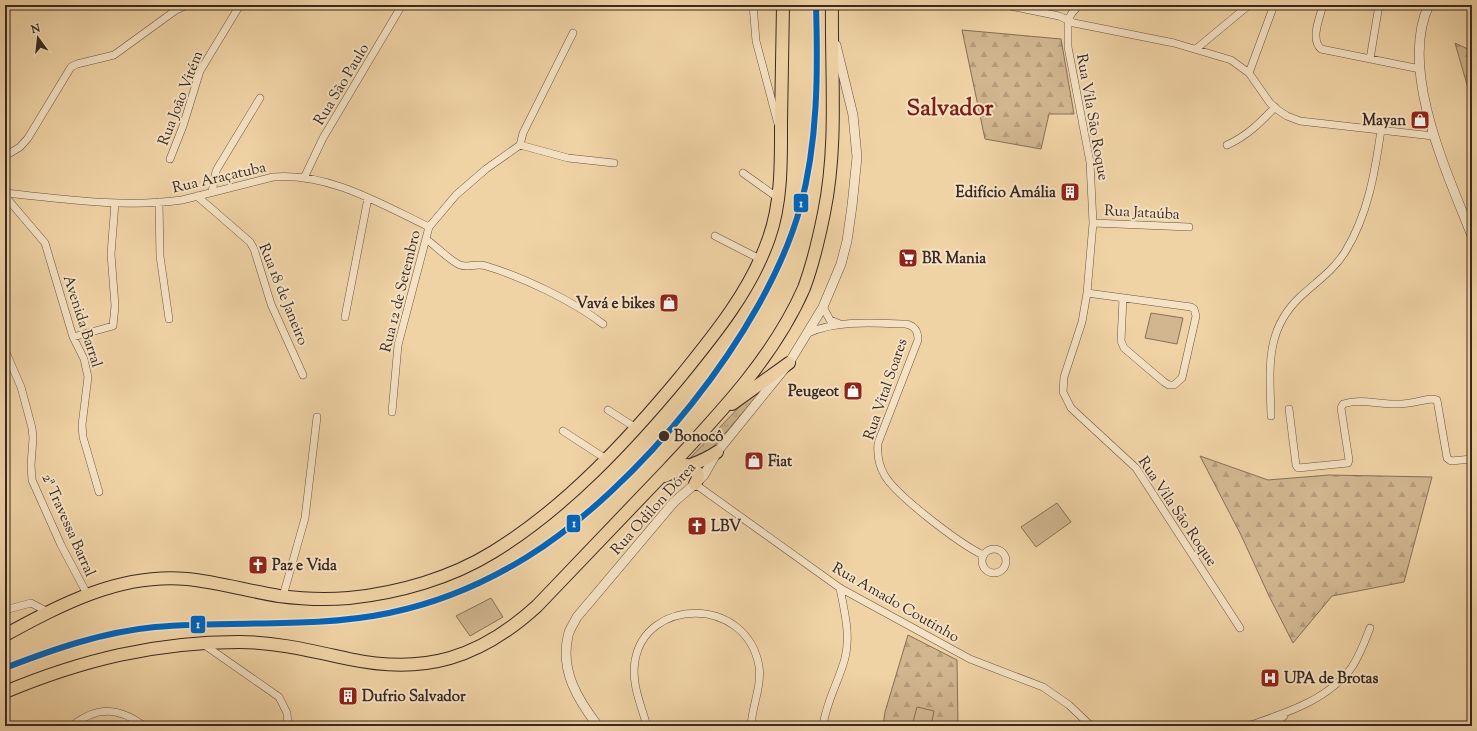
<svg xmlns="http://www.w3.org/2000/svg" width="1477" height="731" font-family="'Sorts Mill Goudy',serif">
<defs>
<pattern id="grass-tufts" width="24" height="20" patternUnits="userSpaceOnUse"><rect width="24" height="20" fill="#d1b68f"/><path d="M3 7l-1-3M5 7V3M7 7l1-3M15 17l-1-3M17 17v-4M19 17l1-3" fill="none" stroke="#b49c7b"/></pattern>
<pattern id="forest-firs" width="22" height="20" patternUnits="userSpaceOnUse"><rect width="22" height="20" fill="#d1b68f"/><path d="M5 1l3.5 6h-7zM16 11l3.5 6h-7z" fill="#b49c7b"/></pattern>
</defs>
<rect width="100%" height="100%" fill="#f0d3a5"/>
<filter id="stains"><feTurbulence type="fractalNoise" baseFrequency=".005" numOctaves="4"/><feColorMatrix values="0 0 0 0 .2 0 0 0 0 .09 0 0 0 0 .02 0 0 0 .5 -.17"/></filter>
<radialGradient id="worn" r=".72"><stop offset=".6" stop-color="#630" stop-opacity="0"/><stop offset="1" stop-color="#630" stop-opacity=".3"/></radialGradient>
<path fill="url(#grass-tufts)" stroke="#857058" d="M763 389 707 454 688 460 752 394Z"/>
<path fill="url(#forest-firs)" stroke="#857058" d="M962 30 1061 39 1074 114H1049L1041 149 985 139Z
M1455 43 1472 51V102Z
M1200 456 1268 480 1329 475 1432 477 1404 582 1332 596 1293 643 1269 596 1241 535Z
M908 635 957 660 958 726H883L885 712Z"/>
<path fill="#d1b68f" stroke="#857058" d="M1151 313 1183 318 1177 344 1145 338Z
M1057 503 1071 522 1036 547 1021 527Z
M491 598 503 617 470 636 456 616Z
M917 707 934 711 931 726H912Z"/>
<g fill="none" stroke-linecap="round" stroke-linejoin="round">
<g stroke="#675443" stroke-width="8">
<path id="minor" d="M753 5 756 41 778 124
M1005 5 1059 16 1074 23 1174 43 1231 60 1249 73 1270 103 1278 110 1287 116 1300 121 1433 136
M1079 5 1072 13 1068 20V47L1090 162 1093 223 1087 293 1082 322 1064 377 1063 392 1071 408 1136 468 1240 628
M1323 5C1320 17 1310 39 1321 49L1420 69
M1196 49 1249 5
M1370 59 1379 5
M1249 73 1274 5
M520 145 523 133 573 33
M520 145 568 158 614 163
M1227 145C1247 136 1260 123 1275 107
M5 156 20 147 28 138 71 67 77 64 114 55 176 10 187 5
M170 159 183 126 200 71 240 5
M743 173 778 198
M304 178 323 138 402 5
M212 192 216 171 220 164 260 98
M5 193C63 199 124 208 182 200L273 177C328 172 381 204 429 227
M5 196 45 243 73 337 84 359 88 377 82 425 83 437 99 492
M197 196 250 242 254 249 271 304 303 375
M159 202 160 256 169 319
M1093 223 1189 227
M715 236 760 259
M426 239C436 246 450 261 460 265 468 268 477 263 486 266 523 277 573 301 603 324
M1087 293 1191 307 1194 309 1196 316 1182 378 1174 385H1169L1164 382 1124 348 1121 341 1123 298
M823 307 830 320 840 324
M345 317 368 198
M808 333C837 320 874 323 906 324 915 326 918 331 918 340L878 443C877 454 879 466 885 476 898 497 960 544 983 555
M73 337 113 326 115 306 111 254 115 203
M5 350 21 387 32 428 33 438 31 465 32 480 61 545 87 594
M1289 409 1296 465 1298 468 1348 463 1349 460 1341 408 1343 404C1362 398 1379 405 1398 404 1410 404 1421 400 1432 399L1437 400 1447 458 1451 461 1472 459
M608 410 636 428
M392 412 398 345 429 227 456 195 486 169 520 145
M1271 416C1270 370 1264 331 1300 297 1316 282 1333 271 1345 252 1368 215 1375 172 1381 130
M563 431 606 459
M695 484 840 588 970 659 1043 687 1069 705 1091 726
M982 561a12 12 0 1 1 24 0a12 12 0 1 1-24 0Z
M283 596 305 518 317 417
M5 610 31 603 48 612
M203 644 279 697 287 713 288 726
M72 726C97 706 119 707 144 726
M647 726C641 705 631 683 635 661 645 598 746 595 759 666 762 686 752 706 751 726
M823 726C826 702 839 681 845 658 851 635 844 610 840 588
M1248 726C1286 713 1328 700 1352 667 1360 655 1365 641 1370 628
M1271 726 1284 716"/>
</g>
<g stroke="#675443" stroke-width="10">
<path id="tertiary" d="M1429 5C1398 69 1448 175 1472 236
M598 726C578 700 560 671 568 636 569 630 574 623 577 617L674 502 695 484 704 475 717 452 789 363 823 307 841 264 847 241 852 206 857 157 853 115 836 45"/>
</g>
<g stroke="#392922" stroke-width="14">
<path id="trunk" d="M732 404 789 363
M687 465C697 469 701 474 695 484
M665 476C682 467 702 463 717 452
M5 635C62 604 120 573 187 579 218 582 248 591 279 596 302 599 327 600 349 598 399 593 451 578 493 552 565 508 628 440 681 376 715 334 751 290 769 238 782 201 781 161 781 122 782 83 782 44 783 5
M5 692C82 660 155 642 239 642 277 642 312 651 349 659 425 675 480 658 537 606 581 560 625 514 669 468 719 414 774 357 804 288 813 264 819 238 824 213 838 145 831 74 832 5"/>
</g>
<use href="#minor" stroke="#f5e2c4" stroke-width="7"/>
<use href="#tertiary" stroke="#f5e2c4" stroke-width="9"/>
<use href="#trunk" stroke="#f0d3a5" stroke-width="12"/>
<g stroke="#f5e2c4" stroke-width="9">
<path id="metro-1" d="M5 668C54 649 103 632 155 627 233 620 312 629 389 613 438 603 485 583 527 557 637 489 765 333 800 208 818 142 818 73 816 5"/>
</g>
<use href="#metro-1" stroke="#0065bd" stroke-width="6"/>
</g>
<defs>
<g id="shop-square" transform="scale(1)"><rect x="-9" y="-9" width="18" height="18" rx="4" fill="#8f2418" stroke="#f5e2c4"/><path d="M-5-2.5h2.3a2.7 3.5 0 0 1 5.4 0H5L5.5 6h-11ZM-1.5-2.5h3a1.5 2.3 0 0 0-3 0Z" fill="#fff"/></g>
<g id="building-square" transform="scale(1)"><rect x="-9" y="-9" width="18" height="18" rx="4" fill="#8f2418" stroke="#f5e2c4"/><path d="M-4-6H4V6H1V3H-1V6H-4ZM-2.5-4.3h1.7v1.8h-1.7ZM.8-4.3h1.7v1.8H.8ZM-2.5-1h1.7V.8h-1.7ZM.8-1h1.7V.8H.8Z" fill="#fff"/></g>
<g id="supermarket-square" transform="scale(1)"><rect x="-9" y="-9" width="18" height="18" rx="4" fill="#8f2418" stroke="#f5e2c4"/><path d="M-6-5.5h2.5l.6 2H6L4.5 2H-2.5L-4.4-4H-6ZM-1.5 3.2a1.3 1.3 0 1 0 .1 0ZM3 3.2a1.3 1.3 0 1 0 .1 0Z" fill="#fff"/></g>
<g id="church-square" transform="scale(1)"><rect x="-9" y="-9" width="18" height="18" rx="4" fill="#8f2418" stroke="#f5e2c4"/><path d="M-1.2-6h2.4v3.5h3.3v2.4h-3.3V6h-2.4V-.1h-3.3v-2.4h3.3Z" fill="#fff"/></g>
<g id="hospital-square" transform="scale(1)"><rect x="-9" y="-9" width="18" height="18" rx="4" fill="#8f2418" stroke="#f5e2c4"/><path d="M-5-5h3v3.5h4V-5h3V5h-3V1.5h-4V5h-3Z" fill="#fff"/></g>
</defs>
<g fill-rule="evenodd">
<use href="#shop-square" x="1420" y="120"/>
<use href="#building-square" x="1070" y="192"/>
<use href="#supermarket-square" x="908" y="258"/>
<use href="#shop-square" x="669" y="303"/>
<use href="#shop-square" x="853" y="391"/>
<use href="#shop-square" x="754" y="461"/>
<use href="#church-square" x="697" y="526"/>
<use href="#church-square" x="258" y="565"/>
<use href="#hospital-square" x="1270" y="678"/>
<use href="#building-square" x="348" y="696"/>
</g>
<circle fill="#392922" stroke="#f5e2c4" stroke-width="1.5" cx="664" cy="436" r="6"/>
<g text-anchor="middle" stroke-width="4" stroke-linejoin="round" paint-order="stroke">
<g font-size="15" fill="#392922" stroke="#f5e2c4">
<text transform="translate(341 84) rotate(-59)" y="5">Rua São Paulo</text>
<text transform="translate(180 98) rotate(-69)" y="5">Rua João Vitém</text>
<text transform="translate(1093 117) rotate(80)" y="5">Rua Vila São Roque</text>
<text transform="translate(219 177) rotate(-13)" y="5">Rua Araçatuba</text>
<text transform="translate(1142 212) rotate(3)" y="5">Rua Jataúba</text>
<text transform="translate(400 291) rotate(-76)" y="5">Rua 12 de Setembro</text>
<text transform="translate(284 294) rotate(68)" y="5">Rua 18 de Janeiro</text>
<text transform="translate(83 321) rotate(72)" y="5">Avenida Barral</text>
<text transform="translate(885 389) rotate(-71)" y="5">Rua Vital Soares</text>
<text transform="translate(653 508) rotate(-48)" y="5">Rua Odilon Dórea</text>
<text transform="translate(1178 511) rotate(56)" y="5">Rua Vila São Roque</text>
<text transform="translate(69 525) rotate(66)" y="5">2ª Travessa Barral</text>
<text transform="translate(896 602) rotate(30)" y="5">Rua Amado Coutinho</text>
</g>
<g font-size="15" font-weight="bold" fill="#392922" stroke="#f5e2c4" text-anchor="start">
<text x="1406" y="125" text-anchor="end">Mayan</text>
<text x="1056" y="197" text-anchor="end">Edifício Amália</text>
<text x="922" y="263">BR Mania</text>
<text x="655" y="308" text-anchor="end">Vavá e bikes</text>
<text x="839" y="396" text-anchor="end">Peugeot</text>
<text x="768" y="466">Fiat</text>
<text x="711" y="531">LBV</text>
<text x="272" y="570">Paz e Vida</text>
<text x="1284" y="683">UPA de Brotas</text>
<text x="362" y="701">Dufrio Salvador</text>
</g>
<g font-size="15" font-weight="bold" fill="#392922" stroke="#f5e2c4" text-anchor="start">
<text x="674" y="441">Bonocô</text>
</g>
<g font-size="23" font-weight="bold" fill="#7a1f14" stroke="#f5e2c4">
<text x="950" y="115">Salvador</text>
</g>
</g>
<g stroke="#f5e2c4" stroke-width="1.5">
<rect x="793" y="193" width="16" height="20" rx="4" fill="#0065bd"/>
<rect x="566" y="514" width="15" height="19" rx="4" fill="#0065bd"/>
<rect x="190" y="615" width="16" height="19" rx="4" fill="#0065bd"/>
</g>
<g font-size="11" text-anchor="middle" font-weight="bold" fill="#fff">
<text x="801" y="207">1</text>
<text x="574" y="527">1</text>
<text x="198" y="628">1</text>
</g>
<rect width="1477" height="731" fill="none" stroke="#f0d3a5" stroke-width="20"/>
<rect x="6" y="6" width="1465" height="719" fill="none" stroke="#392922" stroke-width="2"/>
<rect x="10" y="10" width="1457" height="711" fill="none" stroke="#392922"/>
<g transform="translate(38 38) rotate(345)" stroke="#f5e2c4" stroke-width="3" paint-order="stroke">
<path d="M0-3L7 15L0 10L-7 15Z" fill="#392922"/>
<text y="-6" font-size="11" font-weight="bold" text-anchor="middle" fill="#392922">N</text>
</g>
<rect width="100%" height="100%" filter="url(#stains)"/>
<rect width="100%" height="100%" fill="url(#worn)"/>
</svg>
